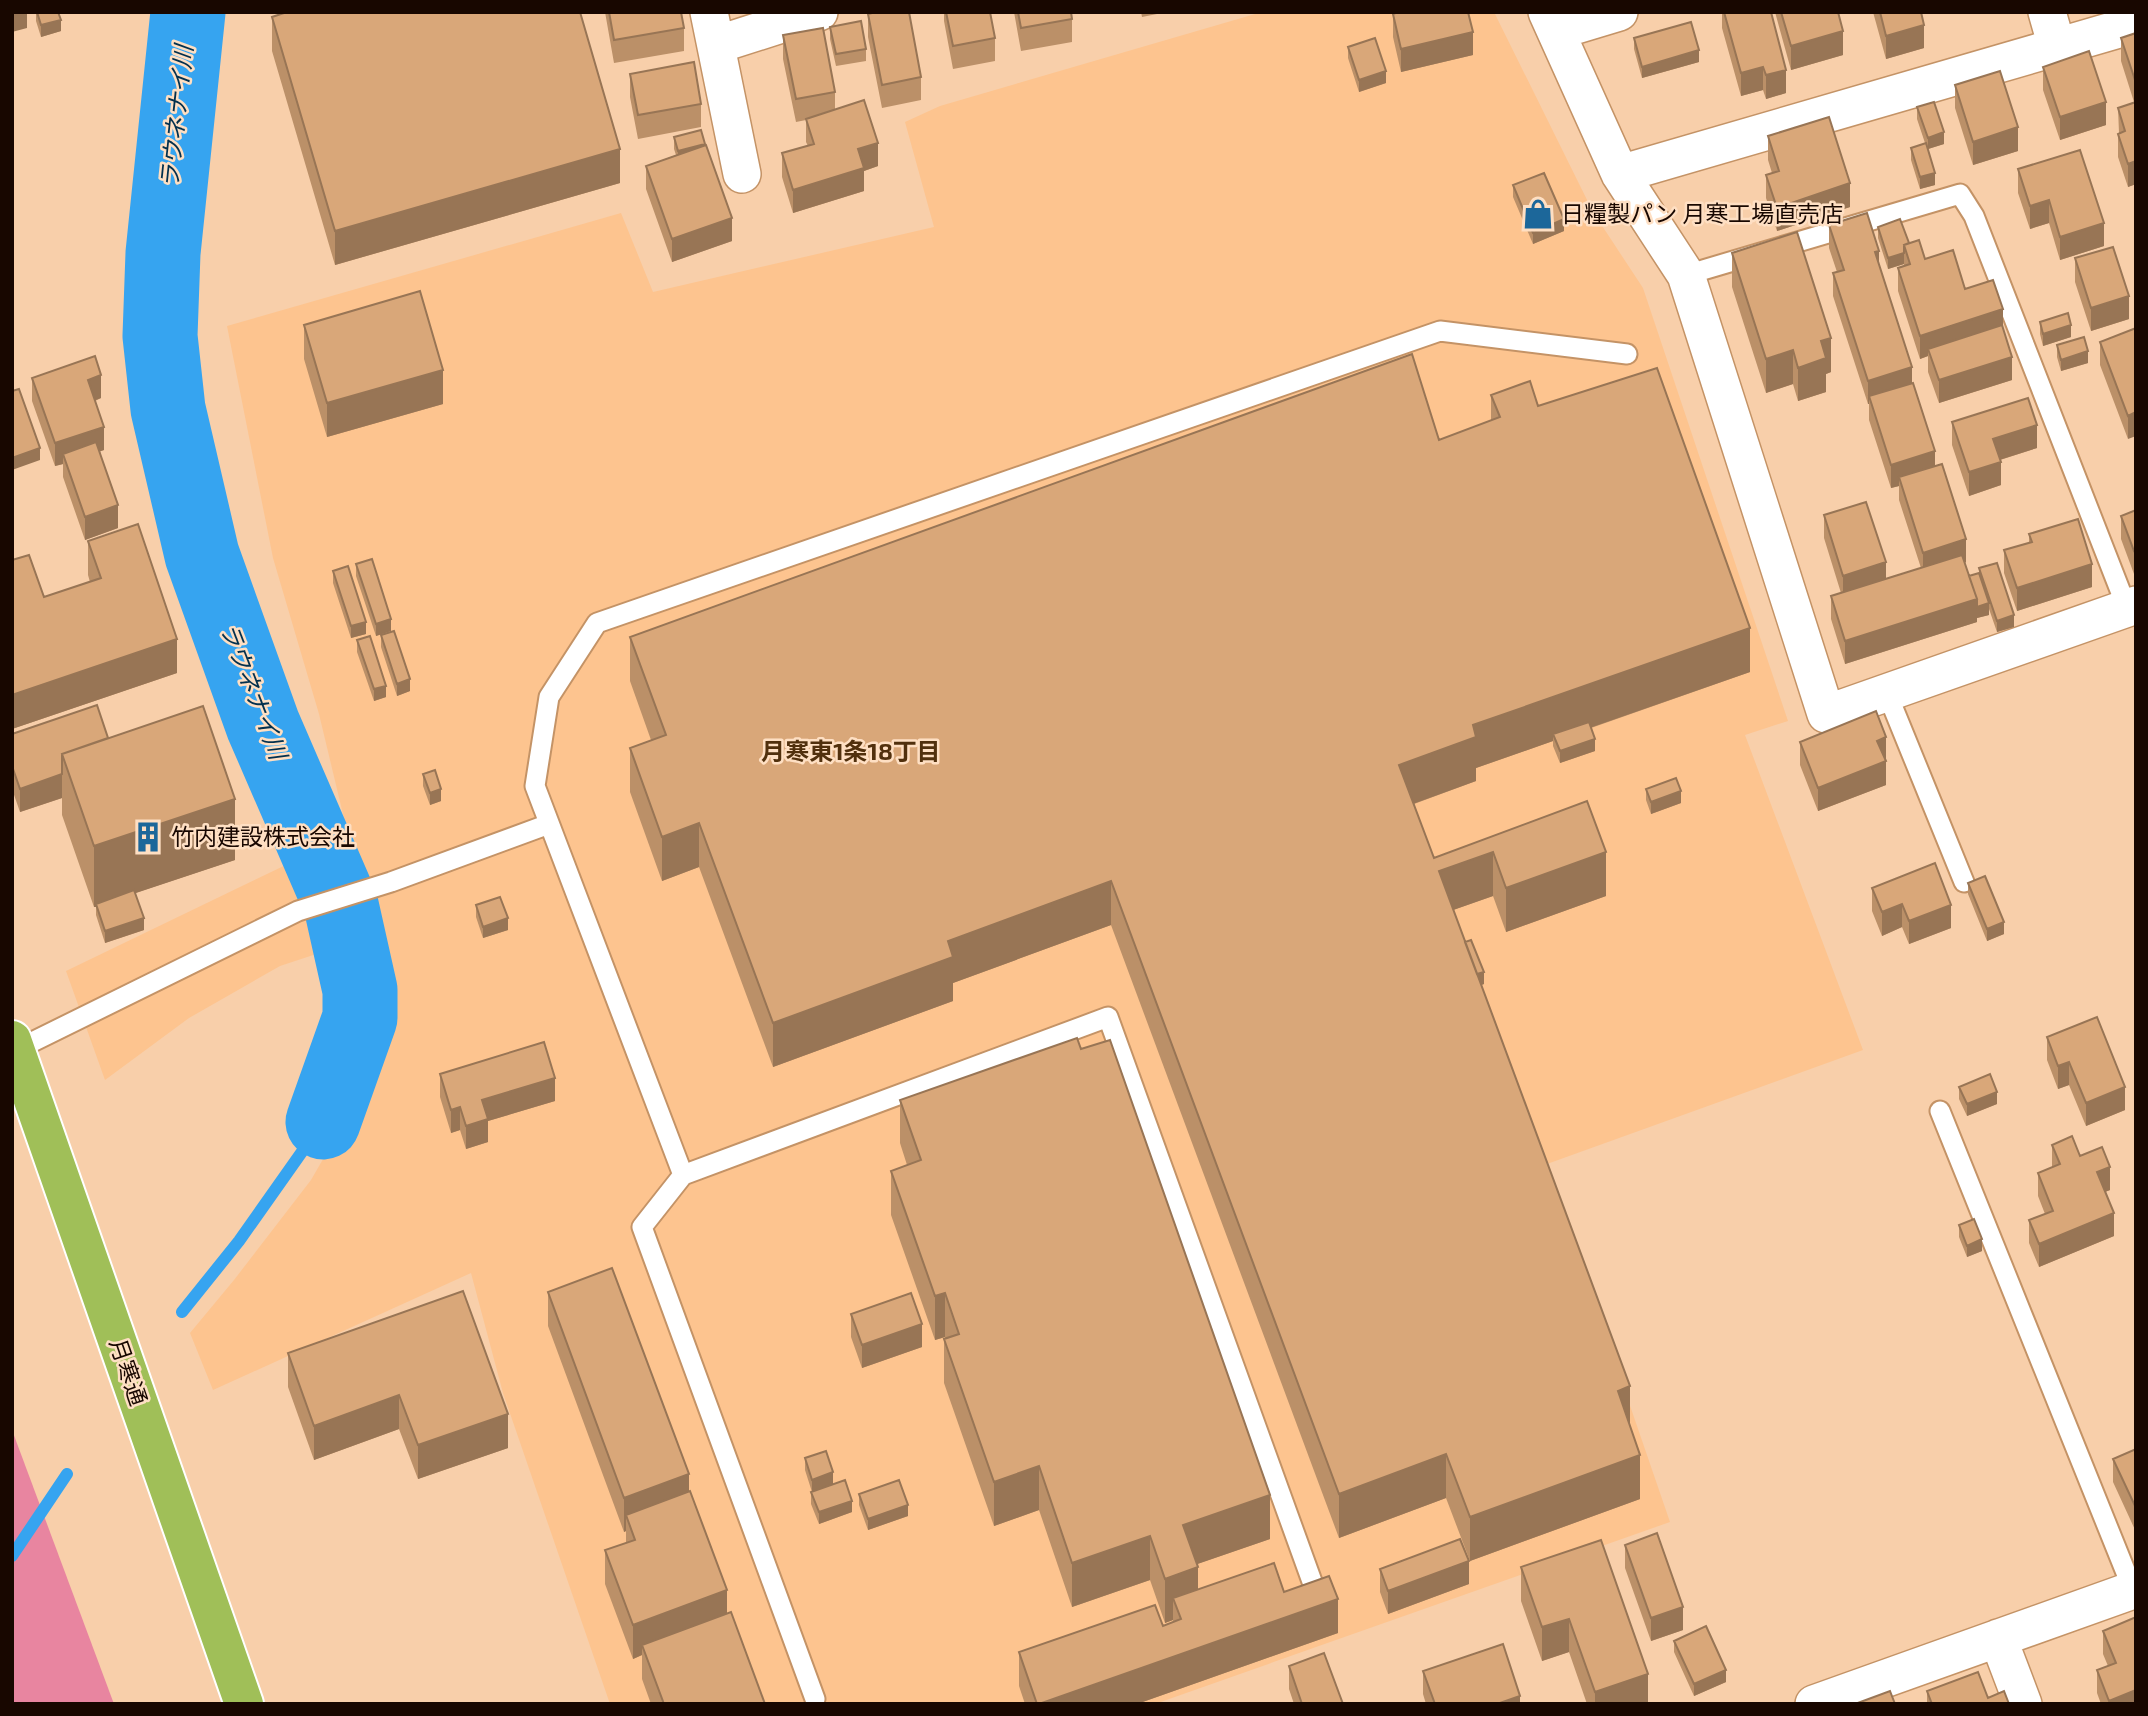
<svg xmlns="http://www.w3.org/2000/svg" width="2148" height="1716" font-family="'Exo 2','Noto Sans JP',sans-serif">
<rect width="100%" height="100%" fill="#f8cfaa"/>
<path fill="#fdc48f" d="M1262 12H1494L1593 212 1643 288 1788 721 1745 735 1863 1050 1547 1164 1670 1522 1155 1704H610L503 1393 471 1273 213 1390 190 1333 234 1280 311 1180 375 1069 388 1004 383 932 280 966 189 1018 105 1080 66 971 348 835 319 714 273 558 227 326 621 213 653 292 934 227 905 122 940 106Z"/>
<path fill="#e885a0" d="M12 1430 114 1704H12Z"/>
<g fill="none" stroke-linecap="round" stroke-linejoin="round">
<path stroke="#36a4f0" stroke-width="12" d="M182 1312 239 1241 323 1122
M12 1556 67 1474"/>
<path stroke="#36a4f0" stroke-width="75" d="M188 12 163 253 160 336 168 409 202 555 263 725 341 905 360 990V1018L323 1122"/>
<g stroke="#c49366" stroke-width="23">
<path id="lane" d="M1686 275 1960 194 1974 216 2127 608
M1887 693 1964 882
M16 1050 298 911 391 882 549 824
M1940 1111 2133 1590
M683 1175 642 1227 815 1699
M1314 1587 1108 1017 683 1175 535 786 549 697 597 623 1440 331 1627 354"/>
</g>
<g stroke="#c49366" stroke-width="40">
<path id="street" d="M709 12 742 174
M1547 12 1620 174 1686 275 1826 714 2136 605
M2047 12 2057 47
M1556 31 1619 12
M716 45 819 12
M1620 174 2136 24
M1998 1638 2023 1704
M1814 1704 2136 1589"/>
</g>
<g stroke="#fff" stroke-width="42">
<path id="highway" d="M12 1040 244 1704"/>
</g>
<use href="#lane" stroke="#fff" stroke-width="19"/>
<use href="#street" stroke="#fff" stroke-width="37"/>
<use href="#highway" stroke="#a0bf58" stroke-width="38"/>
</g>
<path fill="#bb9068" d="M36 12H58L61 31 41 37 36 21Z
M605 12H681L684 28V51L614 63Z
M944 12H990L995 38V61L953 69 944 21Z
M1014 12H1071L1072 19V42L1021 51Z
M1141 12H1167L1142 17Z
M1722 12H1771L1786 93 1766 99 1763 90 1741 96 1722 28Z
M1775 12H1838L1843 55 1791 70Z
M1873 12H1921L1924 48 1886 59Z
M868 14 921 77V100L882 108 868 37Z
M1393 14 1473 55 1401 72 1393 37Z
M272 17 620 183 335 265 272 51Z
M830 27 866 49V61L836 66 830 39Z
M2136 33V184L2128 187 2118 157V134L2119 133 2118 108 2134 102 2121 61V38Z
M783 35 835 92V110L878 166 864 171V191L793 213 782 177V153L808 146 806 142V120L796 122 783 59Z
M1634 38 1699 62 1642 78 1634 49Z
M1348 47 1386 83 1359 92 1348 58Z
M2043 67 2106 125 2060 140 2043 90Z
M630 74 701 104V127L638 139 630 97Z
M1955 85 2018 151 1973 165 1955 108Z
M1917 107 1944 144 1928 149 1935 185 1920 189 1911 160V148L1925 143 1917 119Z
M1768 136 1850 207 1777 231 1766 198V175L1772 173 1768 160Z
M674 137 705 145 732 241 672 262 646 189V166L676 155 674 149Z
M2018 169 2104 246 2060 260 2049 223 2030 229 2018 193Z
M1513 185 1564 231 1533 244 1513 197Z
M1829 225 1879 266 1935 466 1966 562 1965 563 1969 576 1979 573V568L2014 627 1997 632 1989 609V615L1977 618V616V622L1845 664 1831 619V596L1841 593 1824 538V515L1886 579 1921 568 1899 500V486L1891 488 1869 420V404H1868L1833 296V273L1837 272 1829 248Z
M1878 227 1909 243 1925 259 1965 289 2003 327 2012 380 1939 403 1928 372V356L1920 359 1898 291V268L1904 266V264L1888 269 1878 238Z
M1732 253 1831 372 1826 374V392L1798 401 1793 384 1766 393 1732 287Z
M2075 258 2129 319 2091 331 2075 282Z
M2040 322 2071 337 2043 346 2040 334Z
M304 325 443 404 327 437 304 359Z
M2136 328 2128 439 2100 365V342Z
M2057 345 2088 363 2061 371 2057 357Z
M32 378 101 398 95 401 104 450 100 451 118 528 85 540 63 477V464L55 466 32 401Z
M1491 395 1538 406 1750 672 1591 728 1595 751 1560 763 1553 746V741L1476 768V781L1414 804 1434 858 1587 801 1606 896 1506 932 1493 896 1453 910 1465 942 1484 984 1481 985 1630 1427 1640 1499 1470 1561 1446 1498 1339 1538 1111 925 953 983V1001L773 1067 699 867 662 881 630 792V748L651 740 630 681V637L1439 440 1491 421Z
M1952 422 2037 448 2000 460 2001 485 1969 496 1952 445Z
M2136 510 2134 574 2121 539V516Z
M2029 534 2092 587 2017 611 2004 573V550L2029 543Z
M88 541 177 673 12 729V560L44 597 90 582 88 575Z
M356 564 391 631 376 636 356 576Z
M333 571 366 634 351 638 333 583Z
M381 635 410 691 397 696 381 647Z
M357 640 386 697 374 701 357 652Z
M12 734 108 738 235 860 135 893 144 930 105 943 96 915V907H94L62 815V798L20 812 12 789Z
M1800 742 1886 760V785L1818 811 1800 765Z
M423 774 441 801 430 805 423 786Z
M1646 789 1681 803 1651 814 1646 800Z
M1968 883 2004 934 1987 941 1968 894Z
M1872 888 1951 928 1909 944 1902 927 1882 936 1872 911Z
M476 905 508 930 483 938 476 917Z
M2047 1037 2125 1110 2086 1126 2069 1085 2058 1089 2047 1060Z
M1081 1049 1270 1539 1197 1564 1198 1590 1284 1592 1338 1633 1137 1704H1025L1019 1686V1652L1163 1626 1173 1622V1620L1165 1623 1150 1580 1072 1607 1039 1510 994 1526 944 1383V1339H945V1337L935 1340 891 1215V1171L907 1165 900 1143V1100Z
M440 1074 555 1101 488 1121V1142L466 1149 460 1130 451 1133 440 1097Z
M1959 1087 1997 1104 1967 1116 1959 1099Z
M2052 1145 2080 1156 2110 1190 2105 1192 2114 1236 2039 1267 2029 1243V1220L2045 1214 2038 1196V1173L2052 1167Z
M1959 1225 1982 1251 1967 1257 1959 1237Z
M463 1291 508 1448 418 1479 399 1429 314 1460 288 1387V1353Z
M548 1292 689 1492 727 1614 765 1704H651L642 1679V1655L633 1659 605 1584V1550L626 1543V1531L624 1532 548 1326Z
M851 1314 922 1347 862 1368 851 1337Z
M2136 1449V1532L2113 1482V1459Z
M826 1451 812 1492 805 1470V1458Z
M811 1492 852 1512 819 1524 811 1504Z
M859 1494 908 1516 868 1530 859 1505Z
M1625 1545 1683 1630 1651 1641 1625 1568Z
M1521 1567 1648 1704H1587L1569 1652 1542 1661 1521 1601Z
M1380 1569 1469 1584 1388 1614 1380 1592Z
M2103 1631 2136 1704H2101L2097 1693V1670L2108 1666 2103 1654Z
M1674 1641 1726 1682 1694 1696 1674 1652Z
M1289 1666 1343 1704H1294L1289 1689Z
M1423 1671 1520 1704H1426L1423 1694Z
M1927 1691 1988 1698 2009 1704H1927Z"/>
<path fill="#987555" d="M12 12H27V28L12 32Z
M61 20V31L41 37V25Z
M1924 25V48L1886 59V36Z
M1843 31V55L1791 70V46Z
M1473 32V55L1401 72V49Z
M1699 50V62L1642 78V67Z
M1763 67V90L1741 96V73Z
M1786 70V93L1766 99V75Z
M1386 71V83L1359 92V80Z
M2106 102V125L2060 140V117Z
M2018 127V151L1973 165V142Z
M1944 132V144L1928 149V138Z
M878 143V166L864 171V191L793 213V190L858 149Z
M705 144V156L678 162V151Z
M620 149V183L335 265V231Z
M2136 161V184L2128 187V164Z
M1935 173V185L1920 189V177Z
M1850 183V207L1777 231V208Z
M2049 200V223L2030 229V206Z
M732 218V241L672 262V239Z
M1564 219V231L1533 244V233Z
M2104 223V246L2060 260V237Z
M1879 251V274L1875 252Z
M1904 253V264L1888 269V258Z
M2129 296V319L2091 331V308Z
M2003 309V333L1928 349V356L1920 359V336Z
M2071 325V337L2043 346V334Z
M1831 338V372L1826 374V392L1798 401V368L1821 341Z
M1793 350V384L1766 393V359Z
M2088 351V363L2061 371V360Z
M2012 357V380L1939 403V380Z
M1912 367V391L1869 396V404H1868V381Z
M443 370V404L327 437V403Z
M101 375V398L88 403V380Z
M2136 412V436L2128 439V416Z
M2037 425V448L1993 462V439Z
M104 427V450L66 463 63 454V464L55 466V443Z
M40 448V460L12 470V458Z
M1935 451V474L1899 477V486L1891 488V465Z
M2001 462V485L1969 496V472Z
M118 505V528L85 540V517Z
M1966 539V562L1923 576V553Z
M2136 550V573L2134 574V551Z
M1886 562V585L1843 599V576Z
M2092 564V587L2017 611V588Z
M1977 599V622L1845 664V641Z
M1989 603V615L1977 618V607Z
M2014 615V627L1997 632V621Z
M391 619V631L376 636V624Z
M366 622V634L351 638V626Z
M1750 628V672L1555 740 1553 734V741L1476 768V781L1399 809V765L1473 725Z
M177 639V673L12 729V695Z
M410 679V691L397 696V684Z
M386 686V697L374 701V689Z
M1886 737V760L1877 764V741Z
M1595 739V751L1560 763V751Z
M1886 761V785L1818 811V788Z
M62 774V798L20 812V789Z
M441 789V801L430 805V793Z
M1681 791V803L1651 814V802Z
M235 799V860L97 906 96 904V907H94V846Z
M699 823V867L662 881V837Z
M1493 852V896L1439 915V871Z
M1606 852V896L1506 932V888Z
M1111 881V925L953 983V1001L773 1067V1023L948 941Z
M1902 904V927L1882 936V912Z
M1951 905V928L1909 944V921Z
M144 918V930L105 943V931Z
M508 918V930L483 938V927Z
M2004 922V934L1987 941V929Z
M1484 972V984L1470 989V977Z
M2069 1062V1085L2058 1089V1066Z
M555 1078V1101L488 1121V1142L466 1149V1126L482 1100Z
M2125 1087V1110L2086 1126V1103Z
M1997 1092V1104L1967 1116V1104Z
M460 1107V1130L451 1133V1110Z
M2110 1167V1190L2097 1195V1172Z
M2114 1213V1236L2039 1267V1244Z
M1982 1239V1251L1967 1257V1246Z
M945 1293V1337L935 1340V1296Z
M922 1324V1347L862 1368V1345Z
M1630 1386V1430L1618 1391Z
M399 1395V1429L314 1460V1426Z
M508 1414V1448L418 1479V1445Z
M1446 1454V1498L1339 1538V1494Z
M1640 1455V1499L1470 1561V1517Z
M1039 1466V1510L994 1526V1482Z
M833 1472V1484L812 1492V1480Z
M689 1474V1508L626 1515V1531L624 1532V1498Z
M1270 1495V1539L1183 1569V1525Z
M852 1501V1512L819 1524V1512Z
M908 1505V1516L868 1530V1519Z
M1150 1536V1580L1072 1607V1563Z
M1469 1561V1584L1388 1614V1591Z
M1198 1567V1611L1173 1598V1620L1165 1623V1579Z
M727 1590V1624L642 1645V1655L633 1659V1625Z
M1338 1599V1633L1137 1704H1039Z
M1683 1607V1630L1651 1641V1618Z
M1569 1619V1652L1542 1661V1627Z
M1726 1670V1682L1694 1696V1684Z
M1648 1674V1704H1595V1692Z
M2136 1690V1704H2109V1701Z
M1520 1696V1704H1497Z"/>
<path fill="#d9a779" stroke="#987555" stroke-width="2" d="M37 12H58L61 20 41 25Z
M287 12H580L620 149 335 231 272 17Z
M609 12H681L684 28 614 40Z
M876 12H909L921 77 882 85 868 14Z
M946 12H990L995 38 953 46Z
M1018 12H1071L1072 19 1021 28Z
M1398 12H1468L1473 32 1401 49 1393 14Z
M1724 12H1771L1786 70 1766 75 1763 67 1741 73Z
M1781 12H1838L1843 31 1791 46Z
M1880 12H1921L1924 25 1886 36Z
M861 21 866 49 836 54 830 27Z
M1691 22 1699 50 1642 67 1634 38Z
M823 28 835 92 796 99 783 35Z
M2136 33V83L2121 38Z
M1375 38 1386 71 1359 80 1348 47Z
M2089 51 2106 102 2060 117 2043 67Z
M694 62 701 104 638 115 630 74Z
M2000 71 2018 127 1973 142 1955 85Z
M864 100 878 143 858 149 864 168 793 190 782 153 814 144 806 119Z
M1934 102 1944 132 1928 138 1917 107Z
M2136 102V161L2128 164 2118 134 2125 131 2118 108Z
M1829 117 1850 183 1777 208 1766 175 1779 171 1768 136Z
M701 130 705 144 678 151 674 137Z
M1926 143 1935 173 1920 177 1911 148Z
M706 145 732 218 672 239 646 166Z
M2080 150 2104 223 2060 237 2049 200 2030 206 2018 169Z
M1544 173 1564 219 1533 233 1513 185Z
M1867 213 1879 251 1875 252 1912 367 1868 381 1833 273 1844 270 1829 225Z
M1900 219 1909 243 1904 245V253L1888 258 1878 227Z
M1797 232 1831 338 1821 341 1826 358 1798 368 1793 350 1766 359 1732 253Z
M1919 240 1925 259 1953 250 1965 289 1993 280 2003 309 1920 336 1898 268 1910 264 1904 245Z
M2113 247 2129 296 2091 308 2075 258Z
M420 291 443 370 327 403 304 325Z
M2068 313 2071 325 2043 334 2040 322Z
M2002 325 2012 357 1939 380 1928 349Z
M2136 328V412L2128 416 2100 342Z
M2084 337 2088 351 2061 360 2057 345Z
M1412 354 1439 440 1500 417 1491 395 1530 381 1538 406 1657 368 1750 628 1473 725 1476 737 1399 765 1434 858 1587 801 1606 852 1506 888 1493 852 1439 871 1630 1386 1618 1391 1640 1455 1470 1517 1446 1454 1339 1494 1111 881 948 941 953 957 773 1023 699 823 662 837 630 748 666 735 630 637Z
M95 356 101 375 88 380 104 427 55 443 32 378Z
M1913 383 1935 451 1891 465 1869 396Z
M19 389 40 448 12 458V391Z
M2028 398 2037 425 1993 439 2001 462 1969 472 1952 422Z
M96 442 118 505 85 517 63 454Z
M1942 464 1966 539 1923 553 1899 477Z
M1866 502 1886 562 1843 576 1824 515Z
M2136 510V550L2134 551 2121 516Z
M2078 519 2092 564 2017 588 2004 550 2032 542 2029 534Z
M138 524 177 639 12 695V560L29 555 44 597 101 578 88 541Z
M1962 555 1977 599 1845 641 1831 596Z
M372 559 391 619 376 624 356 564Z
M1997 563 2014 615 1997 621 1979 568Z
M348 566 366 622 351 626 333 571Z
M1979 573 1989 603 1977 607V599L1969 576Z
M394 631 410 679 397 684 381 635Z
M370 636 386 686 374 689 357 640Z
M97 705 108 738 62 754V774L20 789 12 766V734Z
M203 706 235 799 94 846 62 754Z
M1876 711 1886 737 1877 741 1886 761 1818 788 1800 742Z
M1589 722 1595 739 1560 751 1553 734Z
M435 770 441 789 430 793 423 774Z
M1676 778 1681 791 1651 802 1646 789Z
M1935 863 1951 905 1909 921 1902 904 1882 912 1872 888Z
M1985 876 2004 922 1987 929 1968 883Z
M134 890 144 918 105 931 96 904Z
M500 897 508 918 483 927 476 905Z
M1471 940 1484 972 1477 974 1465 942Z
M2097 1017 2125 1087 2086 1103 2069 1062 2058 1066 2047 1037Z
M1077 1038 1081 1049 1110 1040 1270 1495 1183 1525 1198 1567 1165 1579 1150 1536 1072 1563 1039 1466 994 1482 944 1339 959 1334 945 1293 935 1296 891 1171 921 1160 900 1100Z
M544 1042 555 1078 482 1100 488 1119 466 1126 460 1107 451 1110 440 1074Z
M1990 1074 1997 1092 1967 1104 1959 1087Z
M2072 1136 2080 1156 2102 1147 2110 1167 2097 1172 2114 1213 2039 1244 2029 1220 2053 1211 2038 1173 2060 1164 2052 1145Z
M1974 1219 1982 1239 1967 1246 1959 1225Z
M612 1268 689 1474 624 1498 548 1292Z
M463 1291 508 1414 418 1445 399 1395 314 1426 288 1353Z
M911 1293 922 1324 862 1345 851 1314Z
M2136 1449V1508L2113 1459Z
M826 1451 833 1472 812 1480 805 1458Z
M845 1480 852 1501 819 1512 811 1492Z
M899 1480 908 1505 868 1519 859 1494Z
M690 1491 727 1590 633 1625 605 1550 635 1540 626 1515Z
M1657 1533 1683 1607 1651 1618 1625 1545Z
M1460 1539 1469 1561 1388 1591 1380 1569Z
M1601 1540 1648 1674 1595 1692 1569 1619 1542 1627 1521 1567Z
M1274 1563 1284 1592 1329 1576 1338 1599 1039 1704H1037L1019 1652 1155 1605 1163 1626 1181 1619 1173 1598Z
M731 1612 765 1704H664L642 1645Z
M2136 1617V1690L2109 1701 2097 1670 2116 1663 2103 1631Z
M1706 1626 1726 1670 1694 1684 1674 1641Z
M1503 1644 1520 1696 1497 1704H1435L1423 1671Z
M1324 1653 1343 1704H1302L1289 1666Z
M1978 1672 1988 1698 2004 1691 2009 1704H1932L1927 1691Z
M1890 1691 1895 1704H1855Z"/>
<defs>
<g id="shop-bare" transform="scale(2.415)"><path d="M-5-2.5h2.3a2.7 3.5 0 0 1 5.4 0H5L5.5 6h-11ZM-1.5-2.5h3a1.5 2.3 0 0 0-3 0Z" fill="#1c679a" stroke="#fedfc3" stroke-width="2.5" paint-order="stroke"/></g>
<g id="building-bare" transform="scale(2.415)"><path d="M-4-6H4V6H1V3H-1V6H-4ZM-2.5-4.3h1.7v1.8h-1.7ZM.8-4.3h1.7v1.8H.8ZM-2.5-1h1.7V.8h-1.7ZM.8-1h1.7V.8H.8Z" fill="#1c679a" stroke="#fedfc3" stroke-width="2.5" paint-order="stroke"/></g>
</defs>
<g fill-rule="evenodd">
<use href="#shop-bare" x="1538" y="214"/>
<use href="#building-bare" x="148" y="837"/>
</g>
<g text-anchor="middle" stroke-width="5" stroke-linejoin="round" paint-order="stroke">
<g font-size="23" fill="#180700" stroke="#fedfc3" text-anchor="start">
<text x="1561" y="222">日糧製パン 月寒工場直売店</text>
<text x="171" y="845">竹内建設株式会社</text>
</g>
<g font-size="23" fill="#180700" stroke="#fedfc3">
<text transform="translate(128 1372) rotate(71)" y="8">月寒通</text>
</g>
<g font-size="24" font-style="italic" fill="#02304e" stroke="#fedfc3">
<text transform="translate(177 117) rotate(-84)" y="8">ラウネナイ川</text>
<text transform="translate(253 691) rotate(69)" y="8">ラウネナイ川</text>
</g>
<g font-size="24" font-weight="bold" fill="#51300d" stroke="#fedfc3">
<text x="851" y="760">月寒東1条18丁目</text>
</g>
</g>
<rect width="2148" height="1716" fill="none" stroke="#180700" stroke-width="28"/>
</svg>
